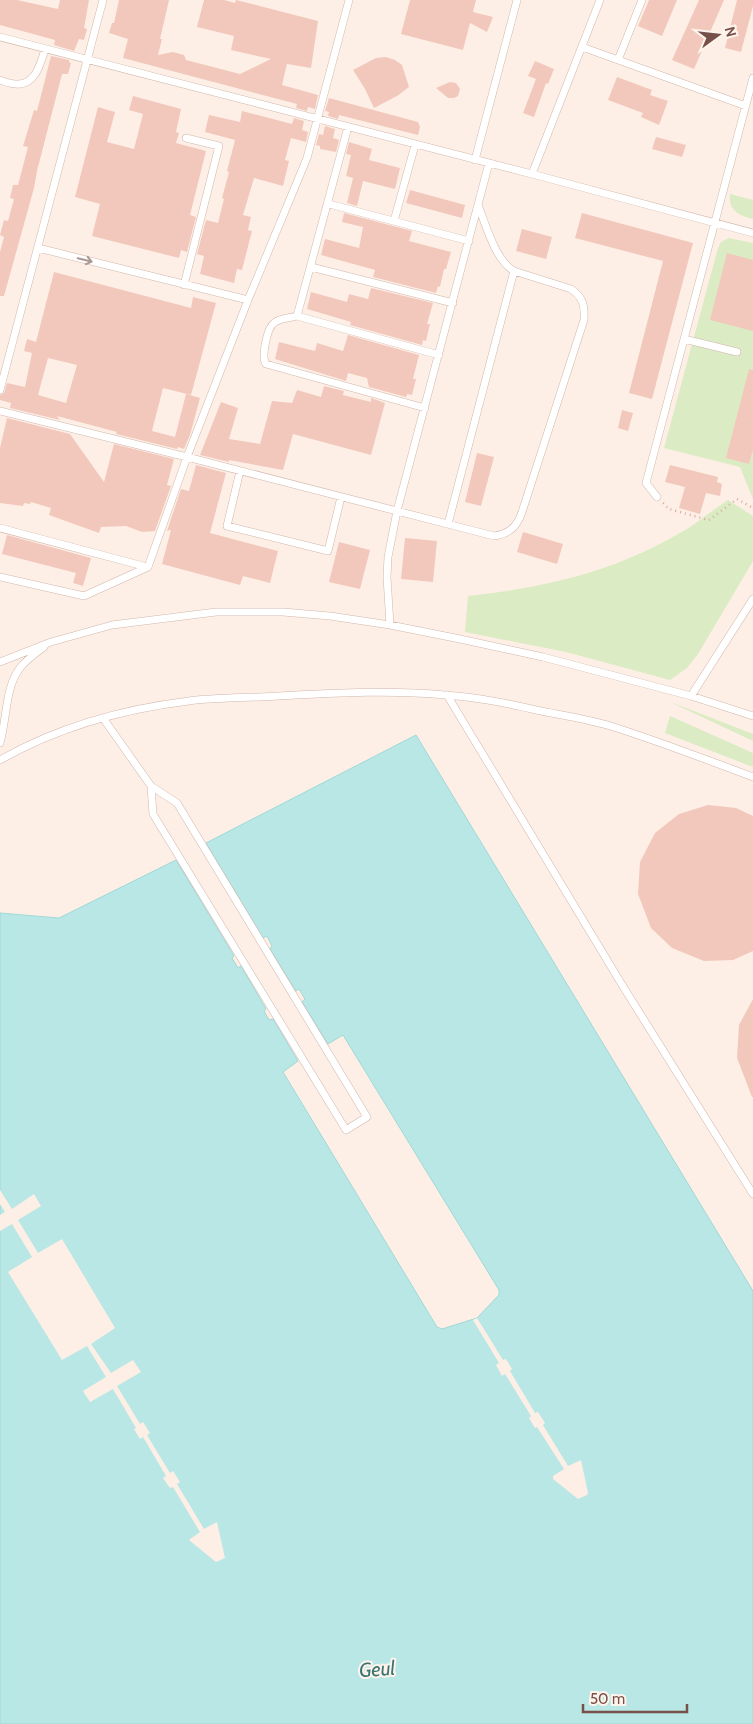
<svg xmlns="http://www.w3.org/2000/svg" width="753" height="1724" font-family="Cabin,sans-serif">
<rect width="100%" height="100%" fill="#fdefe5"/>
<path fill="#dbebc3" d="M730 194 753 200V219C740 216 728 211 730 194Z
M729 238 753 243V499L740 467 664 448 718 248 721 242Z
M728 500 753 516V561L698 654 687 668 670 680 566 652 465 632 468 596C549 587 617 571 687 529 701 520 714 509 728 500Z
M668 701 753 734V741Z
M670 716 753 753V767L665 733Z"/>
<path fill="#b9e7e5" stroke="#9ed9d8" d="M416 735 753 1291V1724H0V913L59 918 176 860 234 956 232 958 238 968 241 966 266 1009 264 1011 269 1020 273 1019 298 1061 283 1072 437 1327 442 1329 477 1318 499 1295V1290L343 1035 328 1044 302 1002 305 999 299 989 296 991 270 949 272 946 267 936 263 938 206 843Z"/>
<path fill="#fdefe5" d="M0 1190 12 1209 34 1194 41 1206 18 1220 38 1253 62 1239 115 1328 91 1344 111 1373 133 1360 141 1372 117 1386 140 1424 143 1422 150 1433 147 1435 170 1473 173 1471 180 1482 177 1484 204 1529 217 1522 225 1558 216 1562 189 1540 200 1532 173 1487 170 1488 163 1478 166 1476 143 1437 140 1439 134 1429 136 1428 113 1389 90 1402 83 1391 106 1377 87 1346 62 1360 8 1272 32 1257 12 1224 0 1231V1215L5 1212 0 1204Z
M477 1318 503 1360 506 1359 512 1369 510 1371 535 1413 538 1412 545 1423 543 1425 568 1466 581 1460 588 1493 587 1495 578 1499 553 1479V1476L564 1469 537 1427 535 1428 529 1418 531 1416 505 1374 502 1376 496 1365 499 1363 473 1320Z"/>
<path fill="#f3c8bc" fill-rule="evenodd" d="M0 0H17L58 9 60 0H89L84 28 87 29 84 40 79 39 74 51 54 45 55 40 0 25Z
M119 0H169L160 39H162L158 55 173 52 184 55 186 60 240 74 271 59 231 50 234 36 197 27 204 0H224L235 3 236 0 318 21 311 68 287 64 282 85 318 95 315 109 308 107 307 111 296 108 297 104 123 58 128 39 109 33 112 23H114Z
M410 0H476L473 12 493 17 487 32 470 23 463 50 401 34Z
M649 0H677L662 36 638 26Z
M699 0H724L694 69 672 60Z
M737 0H753V6L741 52 725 48Z
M51 56 69 60V62L71 63 68 74H62L37 171 34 188 4 296H0V252L4 237 0 235 4 220 8 221 14 199 10 198 13 185H18L28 147 23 146 34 110 37 111Z
M386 57 395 60 402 65 409 87 397 96 374 108 365 89 353 70 376 58Z
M535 61 554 69 548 84 546 83 534 117 523 113 536 79 528 76Z
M617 77 652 90 650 95 668 101 659 125 641 117 643 113 608 100Z
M450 82 456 83 460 89 458 96 454 98H448L436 88Z
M133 96 181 109 176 132 179 133 176 143 206 151 190 215 196 217 187 252 181 250 179 258 92 236 100 204 75 197 98 107 115 112 107 142 134 149 143 114 129 110Z
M329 98 418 122 420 127 418 135 339 115 338 119 328 116 329 112 325 111Z
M242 111 292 124 294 118 304 121 302 130 308 132 306 142 291 138 285 160 289 161 283 186 254 178 243 215 251 217 248 230 252 231 242 270 237 269 234 283 200 274 204 256 197 254 206 220 218 223 224 199 222 198 229 172 227 171 235 140 205 132 209 115 240 122Z
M325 126 335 129 333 138 339 140 336 152 320 149V146L316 145 319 134 323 135Z
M656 137 686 145 682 157 652 149Z
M349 142 372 149 369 160 400 168 395 189 363 181 357 206 347 203 353 178 346 176 351 155 346 154Z
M410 190 465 205 462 218 406 203Z
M344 213 412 231 409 241 451 252 446 269H444L440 287 438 286 436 293 373 277 375 270 321 255 325 239 359 248 363 227 342 222Z
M582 213 693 243 652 399 629 393 663 261 575 238Z
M522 229 552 237 546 259 516 251Z
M727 253 753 260V331L710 320Z
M54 272 191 308 193 297 216 303 191 395 163 388 152 431 175 437 186 394 200 398 190 435 184 449 178 447 177 449 116 434 117 432 57 416 60 420 10 408 11 403 0 400V395L4 393 7 383 25 387 32 353 24 351 27 339 36 342ZM48 358 77 365 66 403 38 395Z
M371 288 433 303 427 324H430L426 341 423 340 422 345 350 325 351 322 307 309 311 292 347 302 349 294 368 299Z
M348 335 419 355 413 379H416L412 395 407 394 406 397 369 387 367 378 348 373 346 381 275 359 279 342 315 351 317 343 343 351Z
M749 369 753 370V449L749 464 726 458Z
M324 386 344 391 343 395 371 402V398L385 403 371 455 293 434 283 470 229 460V462L200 455 221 402 238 408 229 439 260 444 272 401 292 403 297 390 321 397Z
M622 410 633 413 628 431 618 428Z
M7 418 70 434 104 482 114 444 174 459 167 485 171 486 155 531 142 532 126 526 101 527 99 533 49 515 51 508 31 502 30 504 24 503 23 506 0 503V448Z
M477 453 494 457 481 506 465 502Z
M196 465 226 473 210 533 278 551 270 583 243 576 240 585 162 564 171 530 167 531 181 489 189 491Z
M670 465 718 477 717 482 722 484 720 496 706 493 700 514 679 508 685 487 665 482Z
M523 532 563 544 557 564 517 552Z
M7 535 91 558 83 586 73 583 76 573 2 554Z
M405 538 437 541 433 582 401 579Z
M339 542 370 550 360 589 329 582Z
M708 805 736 808 753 816V951L733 960 704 961 672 948 651 928 638 894 640 862 655 833 679 814Z
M753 999V1097H752L737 1058 739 1025Z"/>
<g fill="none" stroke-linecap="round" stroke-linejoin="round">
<g stroke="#d1b7ad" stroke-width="8">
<path id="lane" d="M0 37 532 174 753 233
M582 47 746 106
M618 60 642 0
M0 80C5 82 11 84 16 84 35 86 41 63 45 49
M475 160 517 0
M532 174 600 0
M329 204 469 241
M394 221 415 145
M38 248 248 300
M311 267 453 303
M184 285 219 146 186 138
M297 316 348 127
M684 339 737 352
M0 390 103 0
M425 408 266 364C261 357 267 328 274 323 279 318 290 318 297 316L439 355
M0 411 187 457 494 536C509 534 517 527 522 512L584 320C585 306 583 297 571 289L514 271C495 260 486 225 478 205
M240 471 227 526 328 551 341 497
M657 497 646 483 753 78
M448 524 514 271
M0 528 147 567
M0 577 84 596 148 567 187 457 248 300 307 158 349 0
M390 625 387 577 388 557 397 511 489 163
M0 662 51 642 112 625 216 612H283L330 616 390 625 460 639 543 657 691 696 753 716
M447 695 624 988 753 1194
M691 696 753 599
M103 718 151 786 177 803 367 1117 346 1130 153 814 151 786
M0 743C7 719 5 687 20 668 27 659 36 653 44 647
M0 760C58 727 123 709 189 701 212 698 235 698 259 697 321 694 383 689 445 695 478 697 510 704 541 711 567 716 593 720 617 728 663 743 708 760 753 777"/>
</g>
<path stroke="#d8aa9f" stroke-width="2.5" stroke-dasharray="1 4" stroke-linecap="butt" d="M663 503 669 509 709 520 737 499 753 508"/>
<use href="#lane" stroke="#fff" stroke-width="7"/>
</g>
<defs><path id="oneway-shaft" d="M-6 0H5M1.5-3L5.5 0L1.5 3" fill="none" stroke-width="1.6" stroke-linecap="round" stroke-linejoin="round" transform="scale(1.25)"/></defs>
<use stroke="#ad9792" href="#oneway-shaft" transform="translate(85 260) rotate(14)"/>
<g text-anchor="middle" stroke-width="4" stroke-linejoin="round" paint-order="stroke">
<g font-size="20" font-style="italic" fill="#3a7574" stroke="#fff4ec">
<text transform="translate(377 1669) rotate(-4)" y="7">Geul</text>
</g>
</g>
<g transform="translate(718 35) rotate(75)" stroke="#fff4ec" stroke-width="4" paint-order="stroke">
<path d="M0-4L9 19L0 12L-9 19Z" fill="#775149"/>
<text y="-8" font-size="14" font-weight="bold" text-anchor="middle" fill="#775149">N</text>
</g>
<path d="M583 1704v8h104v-8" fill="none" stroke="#775149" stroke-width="2.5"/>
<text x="590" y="1704" font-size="15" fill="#775149" stroke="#fff4ec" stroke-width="4" paint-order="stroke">50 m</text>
</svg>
